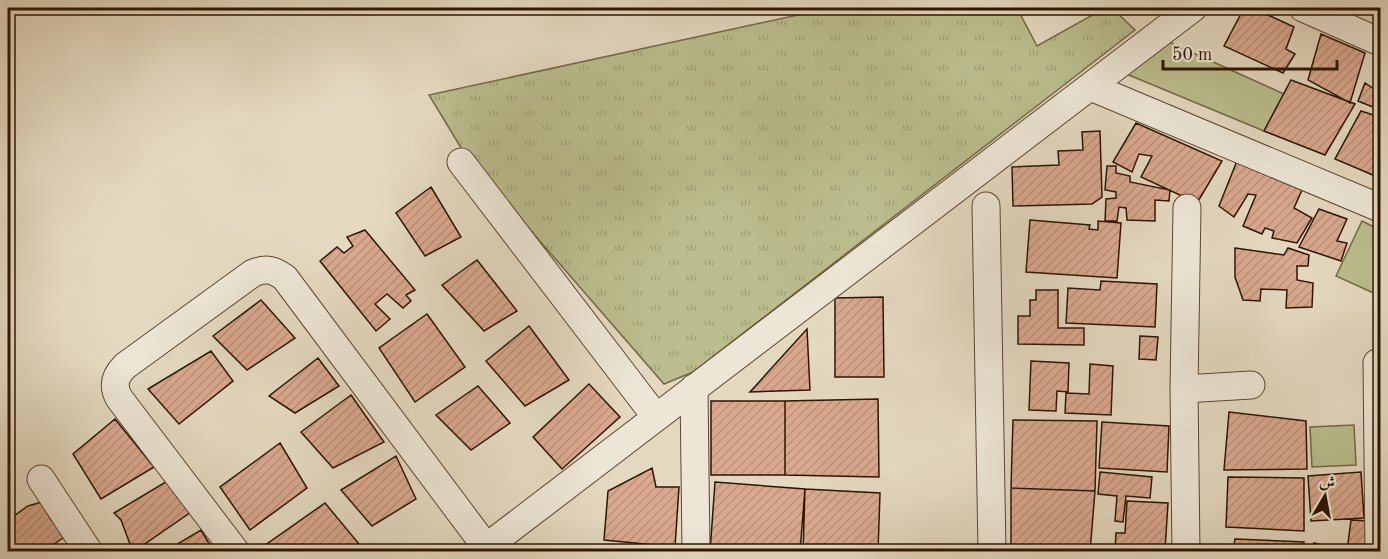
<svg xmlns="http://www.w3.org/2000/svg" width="1388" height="559" font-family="'Old Standard TT',Amiri,serif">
<defs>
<pattern id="park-tufts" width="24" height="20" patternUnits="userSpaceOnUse" patternTransform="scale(1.5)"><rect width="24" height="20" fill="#bbbd8e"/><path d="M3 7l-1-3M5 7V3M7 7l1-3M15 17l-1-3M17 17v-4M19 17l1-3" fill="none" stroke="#a1a279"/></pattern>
<pattern id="building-hatch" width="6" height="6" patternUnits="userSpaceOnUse" patternTransform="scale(1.5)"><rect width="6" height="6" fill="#daa88f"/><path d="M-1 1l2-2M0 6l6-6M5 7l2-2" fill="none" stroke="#bb907a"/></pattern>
</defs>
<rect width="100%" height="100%" fill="#e4d9c0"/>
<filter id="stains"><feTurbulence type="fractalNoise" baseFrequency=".00333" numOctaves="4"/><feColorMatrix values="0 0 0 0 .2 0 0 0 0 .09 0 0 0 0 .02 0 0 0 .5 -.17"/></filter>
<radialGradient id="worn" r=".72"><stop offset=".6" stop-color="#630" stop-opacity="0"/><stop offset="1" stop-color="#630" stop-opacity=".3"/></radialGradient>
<path fill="#bbbd8e" stroke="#746948" stroke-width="1.5" d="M1167 41 1284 94 1264 131 1124 73Z
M1362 221 1380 230V296L1336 276Z
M1354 425 1356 465 1312 467 1310 427Z"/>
<path fill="url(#park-tufts)" stroke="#746948" stroke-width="1.5" d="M830 8H1017L1037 46 1105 8H1112L1135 30 693 372 664 384 466 156 429 95Z"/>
<path fill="url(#building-hatch)" stroke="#2e1502" stroke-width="1.5" d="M1244 8H1253L1294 27 1286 49 1295 54 1283 73 1224 46Z
M1321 34 1365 53 1350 103 1308 80Z
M1380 79V110L1358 101 1365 83 1374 89Z
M1291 80 1355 104 1325 155 1264 131Z
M1361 111 1380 117V178L1335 159Z
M1136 123 1222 161 1197 203 1141 177 1152 156 1139 154 1132 172 1113 162Z
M1100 131 1102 197 1092 204 1013 206 1012 167 1059 165 1058 151 1083 150 1082 132Z
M1239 156 1306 181 1294 208 1312 218 1297 243 1272 238 1274 231 1265 228 1262 234 1243 226 1256 195 1248 194 1234 217 1219 206Z
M1107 166H1116V173L1130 176V182L1170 190 1169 201 1155 200V221L1127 220 1126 208 1119 207 1117 221H1105L1106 199 1116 198V192L1105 190Z
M431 187 461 237 425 256 396 213Z
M1319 209 1347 219 1337 241 1347 243 1341 261 1299 247Z
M1030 220 1090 225 1089 229 1098 230V221L1121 223 1117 278 1026 272Z
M365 230 415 290 406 295 411 301 403 308 387 294 375 304 390 319 376 331 320 261 337 247 344 253 353 246 347 237Z
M1235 248 1284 255 1288 248 1309 255 1308 266H1297V280L1313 283 1312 307 1286 308 1287 290 1261 289 1260 301 1243 300 1235 277Z
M477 260 517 311 484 331 442 285Z
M1101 281 1157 284 1155 327 1066 323 1068 288 1100 290Z
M1036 290H1058V328H1084V345L1018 344V316H1030V300H1036Z
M883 297 884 377H835V298Z
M261 300 295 338 247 370 213 336Z
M427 314 465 367 415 402 379 348Z
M529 326 569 380 525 406 486 361Z
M807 329 810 390 750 392Z
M1140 336 1158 337 1156 360 1139 359Z
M211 351 233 381 179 424 148 389Z
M318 358 339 386 295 413 269 396Z
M1031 361 1069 363 1068 392 1057 391 1056 411 1029 410Z
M1090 364 1113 366 1111 415 1065 413 1066 393 1089 394Z
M589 384 620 417 562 469 533 437Z
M478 386 510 423 471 450 436 415Z
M351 395 384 442 333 468 301 432Z
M878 399 879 477 785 475V401Z
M711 401H785V475H711Z
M1229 412 1306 421 1307 469 1224 470Z
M115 419 154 467 101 499 73 454Z
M1013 420 1097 421 1095 491 1011 488Z
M1102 422 1169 426 1167 472 1099 468Z
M280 443 307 488 250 530 220 487Z
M396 456 416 499 372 526 341 490Z
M652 468 656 487H679L675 547 604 540 608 491Z
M1100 472 1152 477 1150 498 1126 496 1123 522 1115 521 1117 496 1098 494Z
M1361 472 1364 518 1311 521 1308 476Z
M1228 477 1304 478V531L1226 527Z
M169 480 191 512 133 552 121 520 114 513Z
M715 482 805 489 800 552H710Z
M1011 488 1095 491 1090 552H1011Z
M805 489 880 493 878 552H803Z
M1127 501 1168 503 1165 550 1163 552H1107V550H1115L1116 533H1125Z
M42 502 51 520 60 522 66 536 51 546 54 552H8V528L11 526 8 520 28 506Z
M325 503 364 550 269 552 264 546Z
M1351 520 1369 521V552H1312L1314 543 1347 551Z
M201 530 214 552H164Z
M1235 539 1304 542 1303 552H1233Z"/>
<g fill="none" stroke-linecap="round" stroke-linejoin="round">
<g stroke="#5c4632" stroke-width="29">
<path id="minor" d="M1303 8 1380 42
M1091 87 1380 208
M461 162 656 417
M986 206 992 552
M1377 363 1379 552
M694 388 696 552
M1184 389 1251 385
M41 479 89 552
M236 552 119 398C112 385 115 376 125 366L253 273C266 268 273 269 285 278L486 547
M480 552 1193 8
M1186 552 1184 389 1187 208"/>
</g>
<use href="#minor" stroke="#ede6d6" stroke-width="27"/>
</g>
<rect width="1388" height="559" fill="none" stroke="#e4d9c0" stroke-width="30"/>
<rect x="9" y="9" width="1370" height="541" fill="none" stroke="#2e1502" stroke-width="3"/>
<rect x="15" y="15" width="1358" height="529" fill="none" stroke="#2e1502" stroke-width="1.5"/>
<g transform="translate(1325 496) rotate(10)" stroke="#ede6d6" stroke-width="4.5" paint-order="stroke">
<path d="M0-4.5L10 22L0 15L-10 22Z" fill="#2e1502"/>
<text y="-9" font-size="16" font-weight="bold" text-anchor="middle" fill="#2e1502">ش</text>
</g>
<path d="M1163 60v9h174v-9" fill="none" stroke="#2e1502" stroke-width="3"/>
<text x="1172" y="60" font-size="18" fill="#2e1502" stroke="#ede6d6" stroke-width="4.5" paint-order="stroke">50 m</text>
<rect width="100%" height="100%" filter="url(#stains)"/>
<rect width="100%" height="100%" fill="url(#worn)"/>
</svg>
